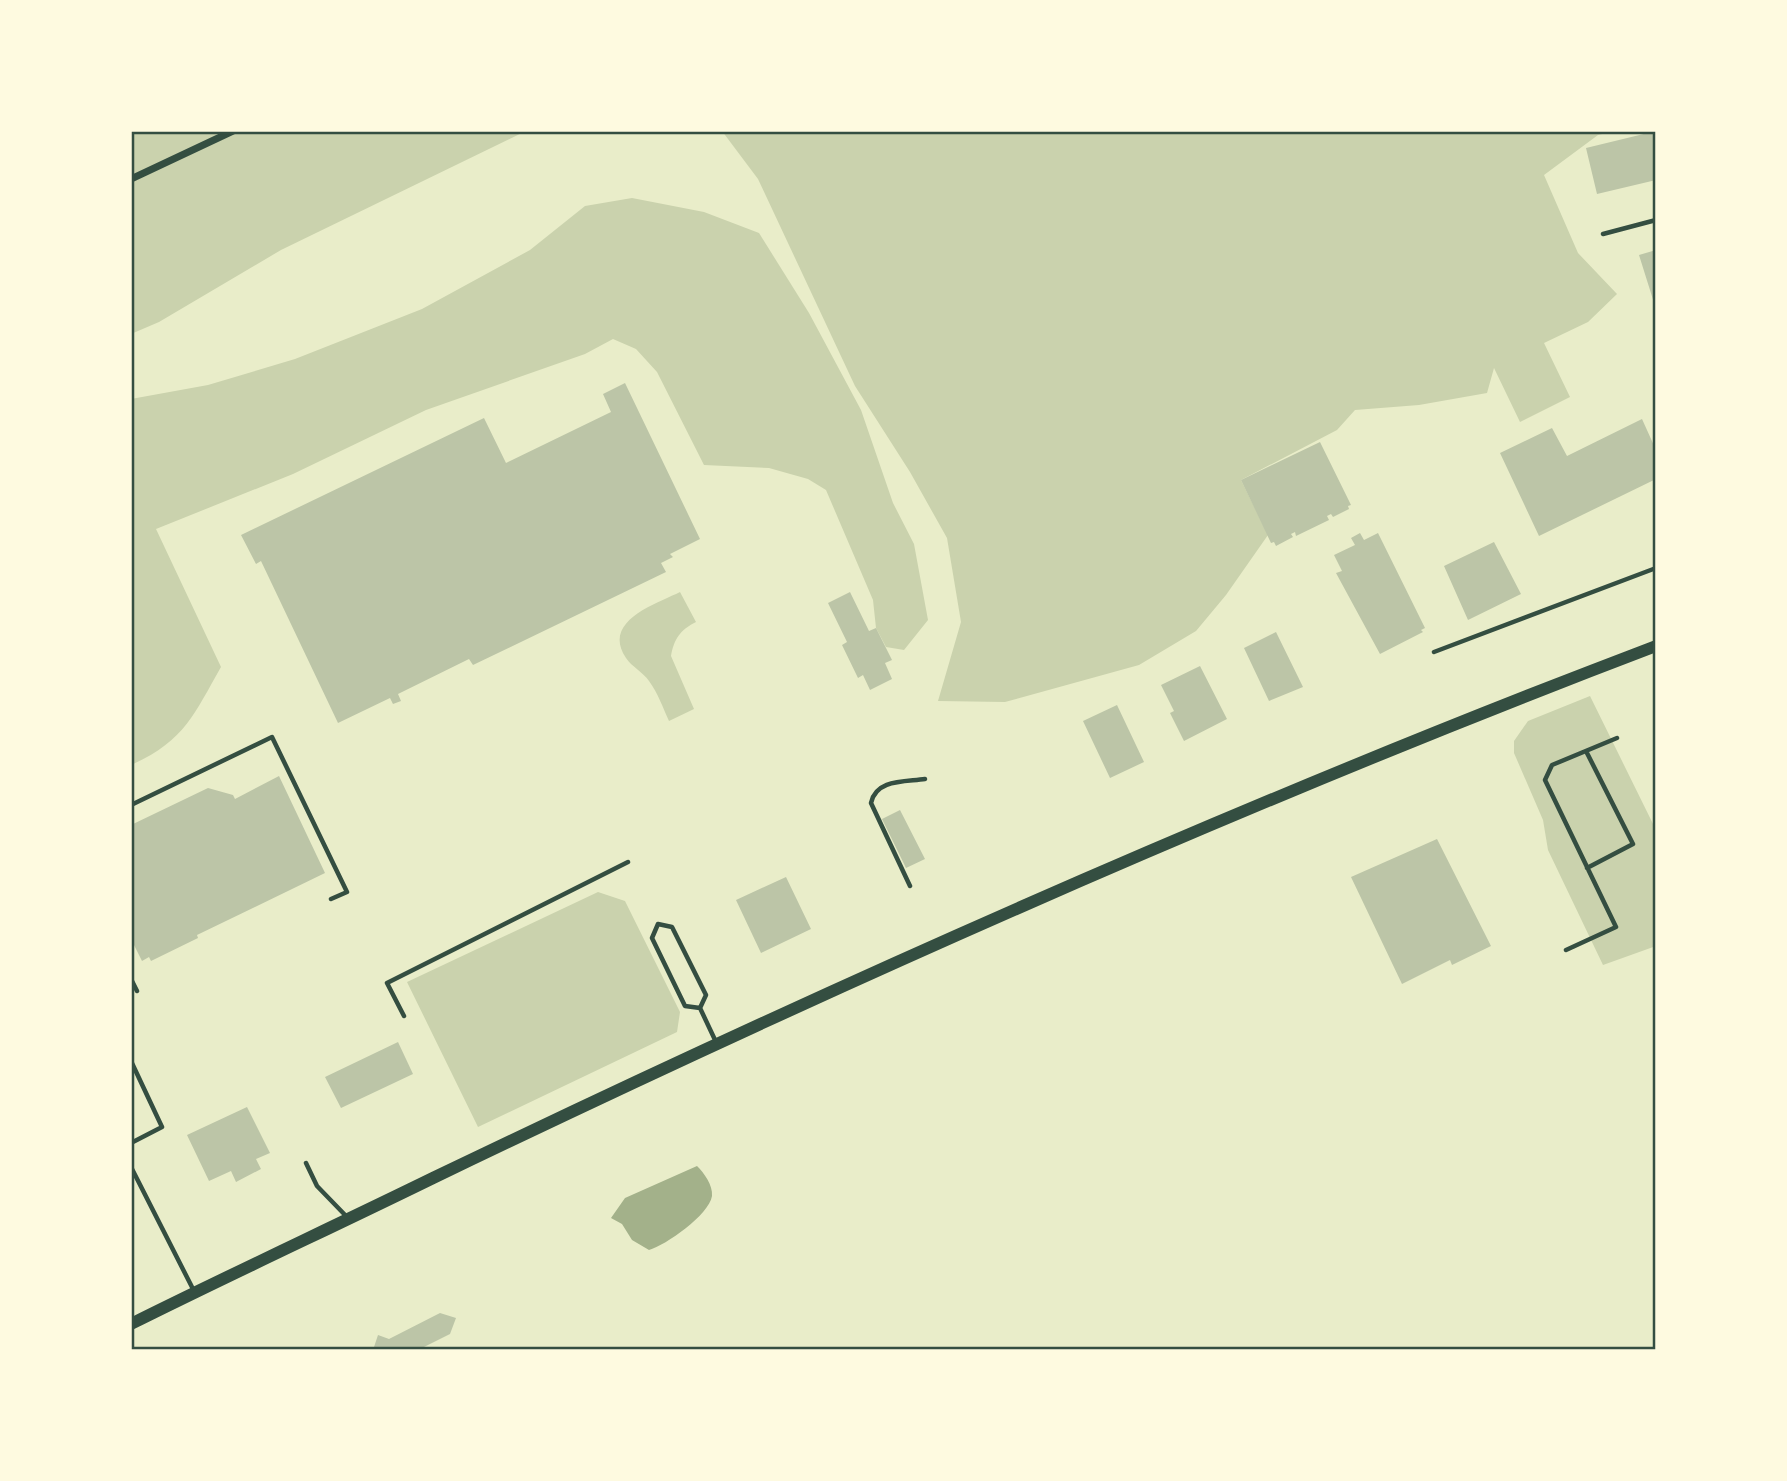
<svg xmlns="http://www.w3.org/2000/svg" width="1787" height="1481" font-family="'Libre Baskerville',serif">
<rect width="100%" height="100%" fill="#e9edc9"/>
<path fill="#cad2ad" d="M131 131H526L281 250 159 322 131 334Z
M722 131H1616L1598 135 1544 175 1578 253 1617 294 1588 322 1544 343 1570 397 1520 422 1494 368 1487 393 1419 405 1355 410 1337 430 1241 480 1268 535 1226 595 1196 631 1139 665 1005 702 938 701 961 622 947 538 910 472 855 386 758 179Z
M632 198 704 212 759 233 809 313 861 410 893 503 914 544 928 620 904 650 886 647 876 628 873 600 826 490 808 479 769 468 704 465 657 372 636 349 613 339 585 354 426 410 293 474 156 529 221 667C194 714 185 741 131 765V399L208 385 295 359 422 309 530 250 585 206Z
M680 592 696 622C680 630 674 639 671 656L694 709 669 721C663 708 658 693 649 681 643 672 632 667 626 658 601 621 656 604 680 592Z
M1590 696 1656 830V946L1603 965 1548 850 1543 820 1514 753V741L1528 721Z
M598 892 625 901 680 1012 677 1032 478 1127 407 982Z"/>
<path fill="#a3b18a" d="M697 1166C704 1173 713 1185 712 1196 709 1215 666 1245 649 1250L632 1240 622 1224 611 1218 625 1198Z"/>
<path fill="#bcc5a7" d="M1656 131V180L1597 194 1586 148Z
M1656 250V306H1655L1639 255Z
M625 383 700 539 670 554 673 557 661 563 666 572 473 665 469 659 398 694 401 701 393 704 390 698 338 723 261 561 256 564 241 535 484 418 506 463 611 412 603 394Z
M1642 419 1656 450V479L1539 536 1500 453 1552 428 1567 456Z
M1320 442 1351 505 1348 506 1349 509 1333 517 1331 514 1327 516 1329 520 1296 536 1295 532 1291 534 1293 537 1276 546 1274 542 1271 543 1241 480Z
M1360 533 1364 540 1378 533 1425 628 1421 630 1423 632 1380 654 1336 573 1342 571 1334 555 1355 545 1351 538Z
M1494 542 1521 594 1468 620 1444 566Z
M850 592 869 631 876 628 892 660 885 663 892 679 870 690 863 675 858 678 842 645 847 642 828 603Z
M1276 632 1303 687 1269 701 1244 648Z
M1200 666 1227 719 1184 741 1170 713 1174 711 1161 685Z
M1117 705 1144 762 1110 778 1083 721Z
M279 776 325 873 197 935 198 938 151 961 149 957 142 961 131 939V825L208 788 233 795 235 799Z
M900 810 925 859 906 868 882 819Z
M1437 839 1491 946 1452 965 1450 960 1402 984 1351 877Z
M786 877 811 929 761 953 736 900Z
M398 1042 413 1074 341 1108 325 1077Z
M247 1107 270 1153 256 1159 261 1169 236 1182 231 1171 209 1181 187 1135Z
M440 1313 456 1318 450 1334 418 1350H373L378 1335 389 1339Z"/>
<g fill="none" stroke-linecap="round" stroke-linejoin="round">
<path stroke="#344e41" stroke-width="4.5" d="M1603 234 1656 220
M1434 652 1656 568
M1586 751 1633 844 1587 868
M131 805 272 737 347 892 331 899
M910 886 871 803C876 779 905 782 925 779
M1566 950 1616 927 1545 780 1552 765 1617 738
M131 979 137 991
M700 1008 685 1006 652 938 658 924 672 927 706 995 700 1008 716 1042
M404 1016 387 983 628 862
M131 1061 162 1127 131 1143
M306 1163 317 1186 347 1217
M131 1167 194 1291"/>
<path stroke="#344e41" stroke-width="7" d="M131 179 233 131"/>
<path stroke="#344e41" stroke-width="12" d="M131 1324C231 1274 333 1227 433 1178 834 985 1240 804 1656 646"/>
</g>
<rect width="1787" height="1481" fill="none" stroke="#fefae0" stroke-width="266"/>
<rect x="133" y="133" width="1521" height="1215" fill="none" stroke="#344e41" stroke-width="2.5"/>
</svg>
